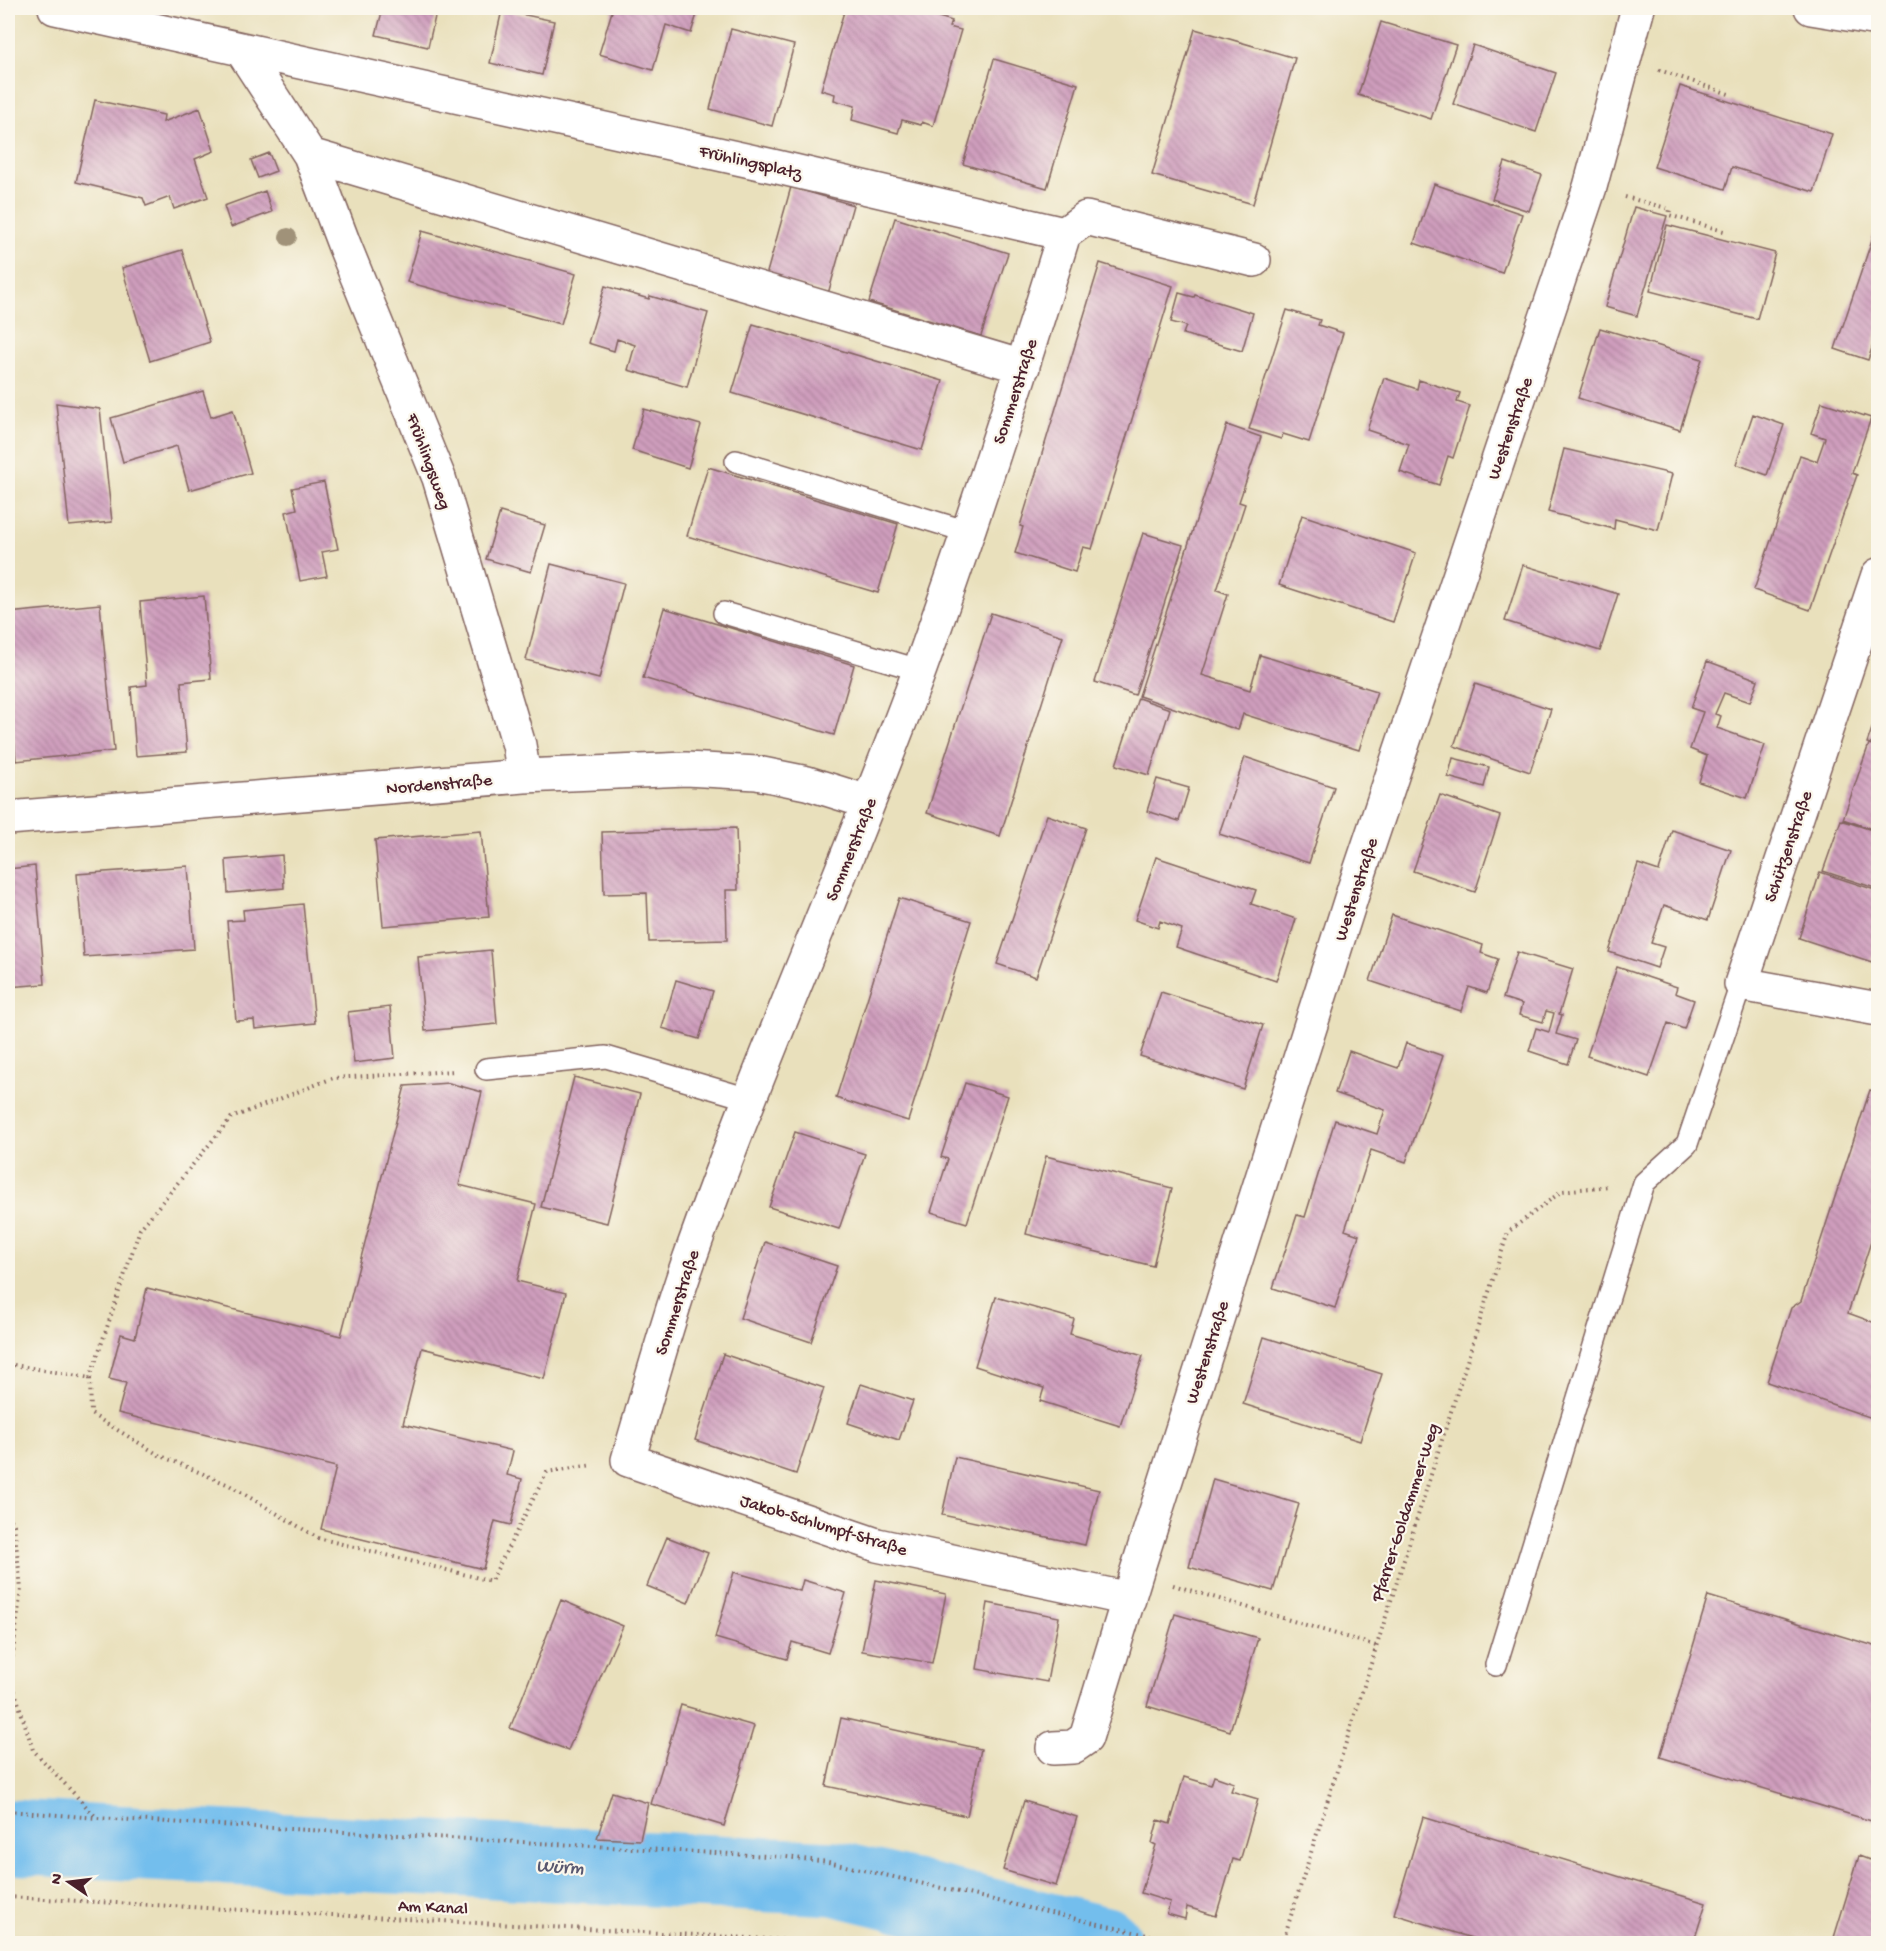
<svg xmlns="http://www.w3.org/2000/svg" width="1886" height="1951" font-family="'Gochi Hand',sans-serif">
<defs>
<pattern id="building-back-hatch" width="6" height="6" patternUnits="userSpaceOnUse" patternTransform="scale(1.5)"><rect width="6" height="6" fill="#cf9ebd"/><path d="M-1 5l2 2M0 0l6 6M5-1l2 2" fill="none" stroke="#aa809a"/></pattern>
</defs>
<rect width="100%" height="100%" fill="#fbf7ec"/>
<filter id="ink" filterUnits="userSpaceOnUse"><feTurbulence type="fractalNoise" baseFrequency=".0167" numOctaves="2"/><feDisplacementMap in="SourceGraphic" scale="12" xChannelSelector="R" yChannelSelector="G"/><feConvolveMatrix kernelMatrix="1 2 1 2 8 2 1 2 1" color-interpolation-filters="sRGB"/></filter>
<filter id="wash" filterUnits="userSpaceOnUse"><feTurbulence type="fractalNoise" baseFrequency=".008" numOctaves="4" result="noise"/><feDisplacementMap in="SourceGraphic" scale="24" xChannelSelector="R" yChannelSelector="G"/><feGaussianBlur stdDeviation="1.35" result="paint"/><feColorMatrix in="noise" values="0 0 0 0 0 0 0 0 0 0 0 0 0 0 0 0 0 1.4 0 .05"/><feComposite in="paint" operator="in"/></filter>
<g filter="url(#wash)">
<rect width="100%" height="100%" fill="#e9e0bc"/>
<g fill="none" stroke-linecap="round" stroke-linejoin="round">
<path stroke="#73beed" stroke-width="75" d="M8 1837 834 1878 1105 1944"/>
</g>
<g id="blocks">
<path fill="url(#building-back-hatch)" d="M383 8H437L428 47 376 35Z
M613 8H699L691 33 666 25 653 70 599 54Z
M845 8H933L932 15 952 21 949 27 961 30 933 126 922 122 921 125 902 120 898 133 852 120 855 106 834 100 835 94 821 90Z
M502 10 554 21 542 75 490 63Z
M1381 22 1456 45 1431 119 1358 95Z
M731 29 794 45 772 126 710 109Z
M1195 29 1295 58 1253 204 1152 175Z
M1473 45 1556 73 1536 132 1453 104Z
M994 59 1078 84 1047 188 963 164Z
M1680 86 1832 134 1814 192 1732 167 1725 189 1654 167Z
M95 100 164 115 163 122 200 108 214 151 195 159 208 197 174 209 170 197 146 206 143 198 76 182Z
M269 153 276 171 258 178 251 160Z
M1505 162 1542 175 1529 211 1492 199Z
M1434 184 1522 214 1502 273 1414 243Z
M791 187 853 205 828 294 766 276Z
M265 191 272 212 231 227 224 206Z
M1634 207 1667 216 1637 316 1605 307Z
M895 218 1008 253 981 336 869 302Z
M1878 222V330L1868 360 1835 349Z
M1667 225 1775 253 1757 319 1650 291Z
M422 231 576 274 561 324 407 282Z
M182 250 210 342 150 361 122 268Z
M1100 263 1173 286 1092 549 1083 547 1075 572 1015 553 1023 527 1020 526Z
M605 286 649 299 650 296 708 313 687 387 628 370 635 345 617 339 614 351 588 343Z
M1179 293 1194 297 1195 295 1253 313 1242 351 1183 334 1186 326 1171 322Z
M1287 310 1320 320 1318 325 1343 333 1309 442 1283 434 1281 439 1249 429Z
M753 324 943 381 922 450 732 393Z
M1600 328 1702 359 1680 430 1578 398Z
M1384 378 1417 389 1419 380 1460 393 1457 402 1470 406 1453 458 1448 456 1439 485 1400 472 1409 444 1367 430Z
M203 391 211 417 233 410 251 473 189 490 177 446 123 462 111 418Z
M1822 402 1871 418 1852 473 1857 475 1810 610 1754 590 1800 455 1817 461 1825 438 1811 433Z
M56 403 100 409 112 522 69 526Z
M644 409 701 425 688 468 632 450Z
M1753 414 1784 425 1767 475 1736 464Z
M1227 425 1261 437 1239 502 1245 504 1217 590 1228 594 1202 675 1250 690 1260 655 1377 691 1359 750 1243 714 1238 730 1139 696Z
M1564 449 1672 474 1658 530 1615 519 1614 529 1548 512Z
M708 467 898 524 878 593 687 536Z
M324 482 338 549 322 552 327 576 300 581 286 512 297 509 292 488Z
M500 512 545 525 531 572 486 559Z
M1302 515 1416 553 1393 622 1279 585Z
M1143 533 1183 545 1135 695 1095 682Z
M551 564 624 583 599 679 526 660Z
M1523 565 1618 594 1600 651 1505 621Z
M204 596 211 679 181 682 187 752 136 756 131 687 147 685 140 602Z
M100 604 114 751 16 761 8 676V613Z
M664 608 854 665 834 735 643 678Z
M991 613 1063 636 1000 836 927 813Z
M1707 661 1758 680 1750 702 1724 693 1715 714 1721 716 1717 728 1765 745 1747 798 1699 782 1707 756 1690 749 1703 712 1691 708Z
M1475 684 1551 709 1530 772 1454 746Z
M1138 698 1170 709 1149 775 1116 765Z
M1876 717 1878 718V746L1867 743Z
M1869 744 1878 747V831L1843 819Z
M1245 757 1334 787 1309 863 1219 834Z
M1453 758 1489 767 1484 787 1448 777Z
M1157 779 1189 788 1179 821 1147 811Z
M1440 795 1500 816 1475 892 1413 871Z
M1047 815 1086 828 1036 977 997 964Z
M1841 820 1878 832V889L1823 871Z
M736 828 738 890H726L727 940 649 942 647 893 604 894 602 832Z
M1672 830 1731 850 1708 920 1664 905 1651 943 1664 947 1657 968 1609 952 1638 864 1659 871Z
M481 831 489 917 383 926 375 840Z
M282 855 284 888 228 893 226 860Z
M1156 857 1256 890 1251 904 1296 919 1276 981 1176 947 1182 929 1160 921 1158 928 1135 920Z
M35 866 45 984 8 987V869Z
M188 866 194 949 84 957 77 874Z
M1820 872 1878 891V942L1872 962 1799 938Z
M899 898 971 921 908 1121 836 1098Z
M303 904 315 1023 255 1029 254 1020 236 1021 227 921 244 920 243 910Z
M1392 915 1483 945 1481 953 1498 959 1487 993 1469 987 1461 1011 1370 981Z
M491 950 497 1024 425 1031 418 957Z
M1517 952 1573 969 1559 1014 1562 1015 1556 1034 1576 1040 1568 1064 1529 1051 1536 1028 1549 1032 1554 1013 1546 1011 1543 1022 1519 1015 1522 1004 1503 998Z
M1617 967 1677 987 1675 993 1694 1000 1684 1029 1668 1023 1649 1077 1587 1056Z
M676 980 713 991 699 1039 662 1028Z
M1161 992 1263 1025 1243 1089 1140 1056Z
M390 1007 395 1058 354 1063 348 1012Z
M1406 1043 1443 1056 1406 1162 1371 1150 1345 1230 1359 1235 1335 1308 1273 1288 1297 1215 1305 1217 1335 1120 1377 1134 1385 1110 1335 1093 1349 1051 1398 1068Z
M574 1077 640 1094 607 1223 541 1207Z
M449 1083 482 1092 459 1185 536 1204 517 1281 566 1293 544 1379 422 1348 403 1424 513 1451 507 1475 522 1479 511 1525 495 1521 483 1569 321 1529 336 1467 118 1413 126 1383 109 1379 121 1334 135 1338 147 1288 341 1336 405 1086Z
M965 1083 1008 1096 967 1223 931 1212 948 1159 941 1157Z
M1870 1090 1878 1092V1220L1848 1313 1878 1324V1420L1767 1382 1791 1308 1801 1301Z
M795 1132 865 1154 839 1229 769 1207Z
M1046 1156 1172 1188 1153 1266 1026 1234Z
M765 1242 837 1266 811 1342 740 1318Z
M996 1297 1074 1319 1070 1334 1143 1356 1120 1426 1040 1401 1044 1388 975 1366Z
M1264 1337 1382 1374 1360 1441 1243 1404Z
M723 1354 824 1388 796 1474 695 1440Z
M861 1384 913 1401 899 1440 848 1423Z
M955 1457 1099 1490 1085 1545 942 1515Z
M1213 1479 1299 1504 1273 1591 1189 1567Z
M667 1537 708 1553 688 1603 647 1586Z
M734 1572 800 1591 803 1580 846 1593 828 1653 792 1642 787 1659 715 1638Z
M876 1580 946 1594 932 1663 862 1651Z
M1708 1596 1878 1647V1823L1660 1757Z
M561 1600 623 1626 568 1750 510 1728Z
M988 1603 1059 1617 1047 1682 977 1669Z
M1175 1614 1258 1638 1230 1731 1147 1706Z
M681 1705 754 1726 724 1826 651 1804Z
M841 1718 981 1749 967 1816 826 1786Z
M1214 1776 1234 1783 1231 1791 1258 1799 1240 1861 1233 1859 1216 1916 1187 1907 1185 1919 1167 1914 1170 1902 1141 1893 1156 1845 1152 1843 1158 1820 1170 1824 1184 1777 1211 1785Z
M612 1792 648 1803 640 1840 597 1838Z
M1024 1801 1077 1817 1056 1886 1003 1870Z
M1423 1817 1706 1903 1693 1944H1491L1394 1914Z
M1859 1856 1878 1863V1944H1832Z"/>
</g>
</g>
<g filter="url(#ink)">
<use href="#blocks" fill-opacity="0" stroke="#82635e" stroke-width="1.5"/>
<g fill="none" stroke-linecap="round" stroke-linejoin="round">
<g stroke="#82635e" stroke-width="24">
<path id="service" d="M736 461 968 532
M724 613 919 670
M486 1069 606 1057 749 1099
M1496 1665 1644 1183 1687 1144 1741 984"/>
</g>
<g stroke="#82635e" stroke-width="36">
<path id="minor" d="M55 8 773 166 1064 234
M241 49 310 155 345 247 439 478 519 745 524 776
M310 155 1023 367
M1064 234C1019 380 972 525 920 669 847 867 760 1060 689 1260 666 1325 648 1393 628 1460L877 1545 1129 1599
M1064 234 1086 218 1254 260
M1878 575 1741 984 1878 1009
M8 818 524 776 686 769 757 773 807 783 868 802
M1053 1748 1073 1747 1086 1738 1136 1574 1354 889 1590 187 1638 8"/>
</g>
<g stroke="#82635e" stroke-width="36">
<path id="tertiary" d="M1811 8 1878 19"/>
</g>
<path stroke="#82635e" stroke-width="4" stroke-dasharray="1.5 4.5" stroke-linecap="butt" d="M1659 70 1732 95
M1625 197 1670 209 1669 215 1727 232
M8 1364 90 1378 91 1414 159 1455 229 1485 318 1538 491 1581 547 1472 593 1465
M90 1378 140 1229 231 1118 333 1078 455 1071
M8 1514 14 1525 21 1589 10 1676 33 1750 97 1818
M1173 1585 1376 1646
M8 1811 97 1818 786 1857 828 1862 1186 1944
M8 1897 858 1944
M1282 1944 1508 1232 1562 1191 1610 1186"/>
<use href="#service" stroke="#fff" stroke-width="21"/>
<use href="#minor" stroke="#fff" stroke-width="33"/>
<use href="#tertiary" stroke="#fff" stroke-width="33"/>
</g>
<circle fill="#a09279" cx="288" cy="237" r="9"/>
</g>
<g text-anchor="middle" stroke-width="4.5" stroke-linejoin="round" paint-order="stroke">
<g font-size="18" fill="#4a1f2b" stroke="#fbf7ec">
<text transform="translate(751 161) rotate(13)" y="6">Frühlingsplatz</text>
<text transform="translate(1014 391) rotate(-72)" y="6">Sommerstraße</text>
<text transform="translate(1509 428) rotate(-71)" y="6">Westenstraße</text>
<text transform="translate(430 461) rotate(70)" y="6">Frühlingsweg</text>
<text transform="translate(439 783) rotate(-5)" y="6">Nordenstraße</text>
<text transform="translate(1787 846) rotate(-71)" y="6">Schützenstraße</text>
<text transform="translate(850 849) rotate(-68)" y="6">Sommerstraße</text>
<text transform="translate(1355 889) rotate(-72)" y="6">Westenstraße</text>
<text transform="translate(676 1302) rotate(-72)" y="6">Sommerstraße</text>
<text transform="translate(1206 1352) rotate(-72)" y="6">Westenstraße</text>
<text transform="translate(1404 1512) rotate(-72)" y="6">Pfarrer-Goldammer-Weg</text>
<text transform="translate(824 1524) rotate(17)" y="6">Jakob-Schlumpf-Straße</text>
<text transform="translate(433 1906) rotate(3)" y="6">Am Kanal</text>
</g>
<g font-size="20" font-style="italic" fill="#58576f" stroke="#fbf7ec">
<text transform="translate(560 1865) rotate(3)" y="7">Würm</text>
</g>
</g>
<rect width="1886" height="1951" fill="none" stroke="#fbf7ec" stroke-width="30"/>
<g transform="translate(69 1882) rotate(284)" stroke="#fbf7ec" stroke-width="4.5" paint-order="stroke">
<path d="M0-4.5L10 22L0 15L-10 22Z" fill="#4a1f2b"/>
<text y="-9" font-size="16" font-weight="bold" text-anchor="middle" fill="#4a1f2b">N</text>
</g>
</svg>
